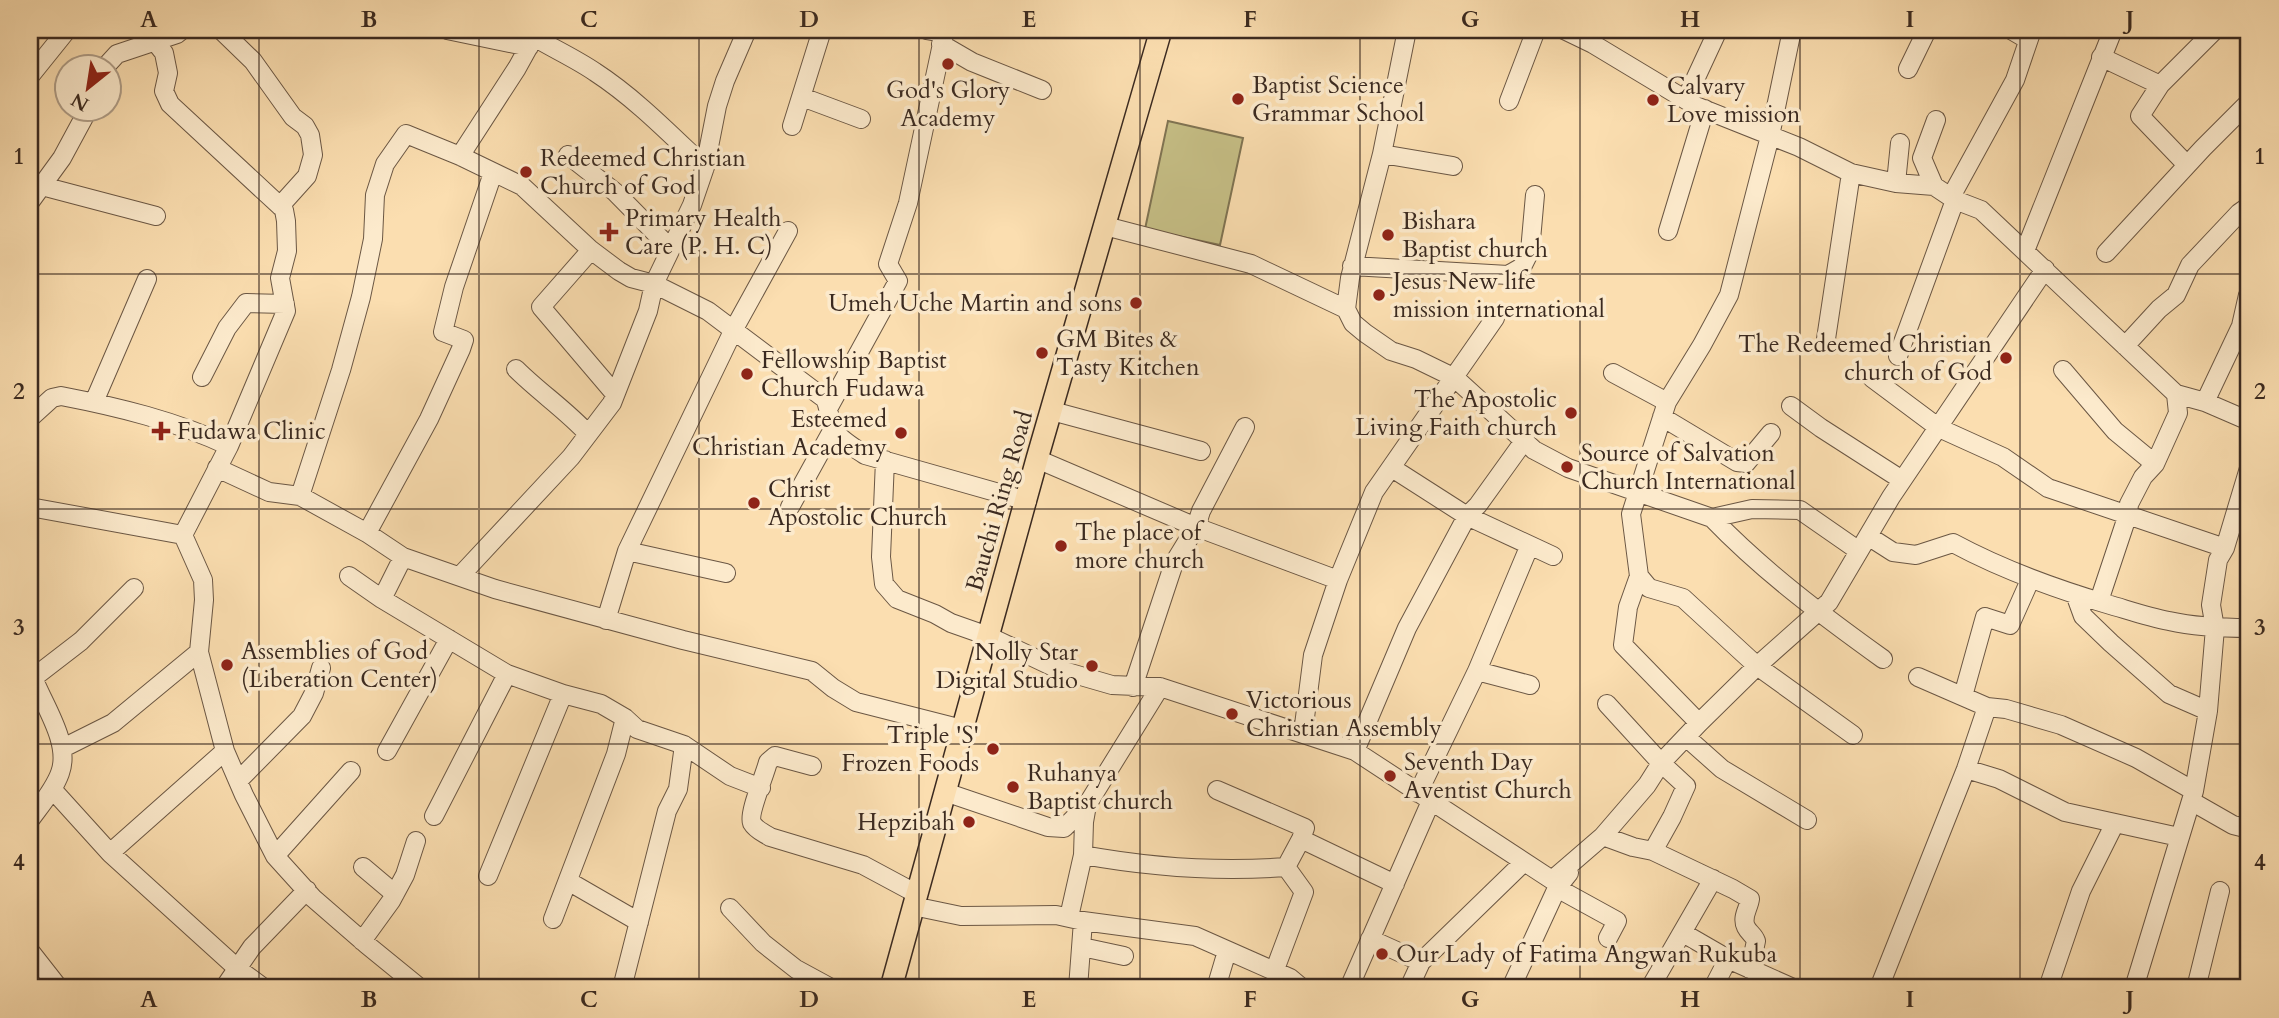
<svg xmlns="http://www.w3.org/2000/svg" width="2279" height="1018" font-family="Cardo,serif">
<rect width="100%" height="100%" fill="#fbdeb0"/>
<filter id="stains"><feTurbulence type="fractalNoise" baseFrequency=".00286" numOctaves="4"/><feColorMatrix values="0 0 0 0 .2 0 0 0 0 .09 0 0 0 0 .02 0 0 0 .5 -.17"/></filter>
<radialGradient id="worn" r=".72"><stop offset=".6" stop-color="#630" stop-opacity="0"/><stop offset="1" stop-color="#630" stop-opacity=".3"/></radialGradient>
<path fill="#c6bf86" stroke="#807453" stroke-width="2" d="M1168 121 1243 138 1220 245 1145 229Z"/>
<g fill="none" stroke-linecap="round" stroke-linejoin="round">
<g stroke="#6b5744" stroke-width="20">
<path id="minor" d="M146 30 164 53 168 73 164 91 170 104 280 206 284 210 286 221 287 251 280 278 286 311 229 446 183 535
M221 30 253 61 293 117 305 126 310 135 313 155 307 176 280 206
M447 30 529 47
M926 30 943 33
M1407 30 1382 154 1350 278 1346 309 1353 323 1365 333 1391 351 1416 359 1455 378 1534 450 1568 468 1712 518 1752 509 1800 510 1859 551
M1564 30 1593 44 1696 106 1799 147 1851 173 1896 183 1934 186 1955 200 1981 210 2176 394 2205 402 2249 421
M1792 30 1770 136 1729 295 1702 345 1667 402 1631 514 1639 576 1649 588 1683 598 1757 666 1853 735
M2011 30 2028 40
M534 37C554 49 576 59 595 72 635 98 670 134 705 167
M941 44 972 62 1042 90
M2101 57 2160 85 2215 30
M106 66 117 54 177 34 182 30
M1908 69 1927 30
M30 76 67 30
M2160 85 2140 116 2187 165
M802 97 861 119
M1686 99 1718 30
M1509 101 1536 30
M792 126 822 30
M1382 154 1453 166
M568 155 615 192 671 249
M460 156 517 68 538 30
M1896 183 1900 143
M42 186 156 216
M1934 186 1922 158 1936 120
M1952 195 2015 80 2032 30
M30 202 62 158 89 108
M1105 226 1251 264 1346 309
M1668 231 1705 109
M591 250 541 307 615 394
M2025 251 2113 30
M2106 253 2203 148 2249 102
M1352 266 1508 275 1522 267 1530 251 1535 195
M1826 339 1851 173
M2125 346 2159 309 2176 295 2190 265 2239 213 2249 206
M1898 356 1955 200
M516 369C539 392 566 410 588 434
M2063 370 2115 431 2155 464
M1613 373 1667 402
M202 377 227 328 246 303 285 304
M1872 378 1939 428 2003 457 2048 488 2225 548
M94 402 147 279
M2205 402 2241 326 2248 295
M1791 406 1821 428 1902 480
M829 407 898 281 888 264 908 203 945 30
M1052 411 1201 451
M1662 417 1737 462 1746 463 1771 433
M30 418 52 398 61 396C118 407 176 421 229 446
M1037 459 1196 527 1338 580
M885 460 881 557 884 584 897 599 935 614 951 623 988 636 1060 670 1112 685 1160 687 1355 751 1552 880 1603 836 1647 785 1661 763 1699 723 1757 666 1829 602 1891 497 2045 269
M217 468 269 492 300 496 367 533 403 557 495 589 683 640 812 671 833 688 856 702 962 729
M1392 468 1467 516 1553 556
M300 496 341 370 361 297 373 239 375 195 385 164 406 134 460 156 522 186 591 250 619 271 631 278 654 284 708 311 825 399C830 409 828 419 833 428 838 439 855 448 865 455L1027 501
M30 507 183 535
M790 507 833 429
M1712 518C1763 571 1823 616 1883 659
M367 533 429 419 461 349 464 340 443 332 454 287 493 173
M183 535 203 580 204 600 199 652 225 751 244 795 275 856 313 898 366 944 420 988
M1868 536 1893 552 1916 555 1953 543C2003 570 2053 588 2107 604 2128 610 2148 617 2169 621 2196 627 2223 628 2249 628
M627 551 726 573
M403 557 382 599 507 674 563 694 601 704 625 718 637 729 684 745 730 776 761 788
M349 576 382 599
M460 576 571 457 612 403 648 311 654 284 692 205 705 167 717 106 725 81 747 30
M1639 576 1628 607 1623 645 1699 723
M2075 594 2083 616 2111 643 2169 694 2208 711
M2099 601 2128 514 2129 504 2143 477 2155 464 2178 413 2176 394
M606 620 627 551 734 329 788 231
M30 669C39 699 72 741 60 773 54 790 40 806 30 820
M1477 671 1530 685
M1918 677 1987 707 2006 709 2061 725 2136 758 2194 791
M33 678 81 641 134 588
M1133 687 1174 563 1196 527 1201 511 1245 427
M1963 696 1985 617 2010 625 2030 580
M1607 704 1661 763 1686 786 1672 817 1653 851
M1303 733 1313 655 1338 580 1374 492 1495 318
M1686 737 1722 769 1807 820
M63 748 113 723 199 652
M387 751 449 639
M1355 751 1407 628 1467 516 1478 505 1524 441
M812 766 775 756 768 762C765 775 748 813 752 823 756 830 764 833 770 837L863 865 917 894
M1966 769 1999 779 2065 812 2179 837
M238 781 302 716 314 693 321 668
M52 789 110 853 238 969 264 988
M1217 790 1305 828 1301 839
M945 792 1048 827 1064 828 1087 805
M1418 793 1477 671 1529 547
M2191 801 2233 825 2249 829
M434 816 507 674
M1603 836 1633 847 1653 851 1733 889 1750 899C1749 908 1741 917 1746 927 1749 933 1754 935 1756 941L1750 969
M110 853 225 751
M1083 855C1149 867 1219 872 1286 867L1301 839 1395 884
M275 856 351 771
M363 867 395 894
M488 876 563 694
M568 881 639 922
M1557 888 1617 921 1608 938
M913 906 961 916 1056 915 1083 921 1195 936 1290 978 1302 988
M730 908 763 943 796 969 831 988
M1069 917 1083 855 1084 822 1087 805 1160 687
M553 919 616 754 625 718
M1683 933 1728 959 1793 988
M1370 939 1421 962 1524 862
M362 941 391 901 405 875 416 841
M1082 947 1124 956
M30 951 59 988
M1274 972 1304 892 1286 867
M224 988 252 947 307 890
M622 988 667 811 678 789 684 745
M1078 988 1083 921
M1216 988 1227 951
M1349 988 1431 801
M1409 988 1421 962
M1511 988 1557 888 1569 873
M1650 988 1713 879
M1713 988 1728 959
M1879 988 1966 769 1987 707
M2048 988 2081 891 2115 823
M2134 988 2194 791 2208 711 2215 628 2211 605 2218 560 2225 548 2249 468
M2196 988 2220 891"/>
</g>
<g stroke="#3b2a20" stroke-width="24">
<path id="major" d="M891 988 1037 459 1161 30"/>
</g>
<use href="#minor" stroke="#fceacc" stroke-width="18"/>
<use href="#major" stroke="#fbdeb0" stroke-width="21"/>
</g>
<path fill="none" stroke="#3b2a20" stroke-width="2" stroke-opacity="0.55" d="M259 30V988M479 30V988M699 30V988M919 30V988M1140 30V988M1360 30V988M1580 30V988M1800 30V988M2020 30V988M30 274H2249M30 509H2249M30 744H2249"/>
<g fill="#8f2418" stroke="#fceacc" stroke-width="2.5">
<circle cx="948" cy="64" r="7"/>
<circle cx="1238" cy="99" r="7"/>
<circle cx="1653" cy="100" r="7"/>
<circle cx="526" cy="172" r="7"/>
<path d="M605.5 221.5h7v7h7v7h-7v7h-7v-7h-7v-7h7z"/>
<circle cx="1388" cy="235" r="7"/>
<circle cx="1379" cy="295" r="7"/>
<circle cx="1136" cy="303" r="7"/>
<circle cx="1042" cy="353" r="7"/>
<circle cx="2006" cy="358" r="7"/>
<circle cx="747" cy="374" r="7"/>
<circle cx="1571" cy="413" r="7"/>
<path d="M157.5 420.5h7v7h7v7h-7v7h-7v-7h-7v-7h7z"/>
<circle cx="901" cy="433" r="7"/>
<circle cx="1567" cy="467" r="7"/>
<circle cx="754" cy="503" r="7"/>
<circle cx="1061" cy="546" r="7"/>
<circle cx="227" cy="665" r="7"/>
<circle cx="1092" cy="666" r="7"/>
<circle cx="1232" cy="714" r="7"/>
<circle cx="993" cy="749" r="7"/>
<circle cx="1390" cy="776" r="7"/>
<circle cx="1013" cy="787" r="7"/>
<circle cx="969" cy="822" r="7"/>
<circle cx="1382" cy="954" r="7"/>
</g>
<g text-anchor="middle" stroke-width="7" stroke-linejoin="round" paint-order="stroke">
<g font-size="24" fill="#3b2a20" stroke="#fceacc" text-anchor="start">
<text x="1252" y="93">Baptist Science<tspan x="1252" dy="28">Grammar School</tspan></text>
<text x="1667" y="94">Calvary<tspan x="1667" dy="28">Love mission</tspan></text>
<text x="948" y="98" text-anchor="middle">God's Glory<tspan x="948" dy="28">Academy</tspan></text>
<text x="540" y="166">Redeemed Christian<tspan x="540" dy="28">Church of God</tspan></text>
<text x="625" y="226">Primary Health<tspan x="625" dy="28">Care (P. H. C)</tspan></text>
<text x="1402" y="229">Bishara<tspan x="1402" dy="28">Baptist church</tspan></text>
<text x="1393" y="289">Jesus New life<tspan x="1393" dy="28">mission international</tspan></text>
<text x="1122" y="311" text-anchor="end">Umeh Uche Martin and sons</text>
<text x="1056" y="347">GM Bites &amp;<tspan x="1056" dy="28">Tasty Kitchen</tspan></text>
<text x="1992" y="352" text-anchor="end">The Redeemed Christian<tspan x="1992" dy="28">church of God</tspan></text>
<text x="761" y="368">Fellowship Baptist<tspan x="761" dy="28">Church Fudawa</tspan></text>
<text x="1557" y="407" text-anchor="end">The Apostolic<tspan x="1557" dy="28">Living Faith church</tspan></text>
<text x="887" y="427" text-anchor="end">Esteemed<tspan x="887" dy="28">Christian Academy</tspan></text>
<text x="177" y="439">Fudawa Clinic</text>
<text x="1581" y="461">Source of Salvation<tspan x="1581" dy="28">Church International</tspan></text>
<text x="768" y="497">Christ<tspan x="768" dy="28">Apostolic Church</tspan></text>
<text x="1075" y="540">The place of<tspan x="1075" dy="28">more church</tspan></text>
<text x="241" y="659">Assemblies of God<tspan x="241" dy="28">(Liberation Center)</tspan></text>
<text x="1078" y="660" text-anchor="end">Nolly Star<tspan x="1078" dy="28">Digital Studio</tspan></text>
<text x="1246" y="708">Victorious<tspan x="1246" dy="28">Christian Assembly</tspan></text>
<text x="979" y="743" text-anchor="end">Triple 'S'<tspan x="979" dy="28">Frozen Foods</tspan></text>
<text x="1404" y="770">Seventh Day<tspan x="1404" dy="28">Aventist Church</tspan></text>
<text x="1027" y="781">Ruhanya<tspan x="1027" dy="28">Baptist church</tspan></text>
<text x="955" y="830" text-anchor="end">Hepzibah</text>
<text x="1396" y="962">Our Lady of Fatima Angwan Rukuba</text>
</g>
<g font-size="24" fill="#3b2a20" stroke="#fceacc">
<text transform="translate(999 501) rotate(-74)" y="8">Bauchi Ring Road</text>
</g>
</g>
<rect width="2279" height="1018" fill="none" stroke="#fbdeb0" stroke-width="77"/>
<g transform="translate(88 88) rotate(210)"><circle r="33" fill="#fceacc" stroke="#af9d87" stroke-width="2"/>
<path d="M0-5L12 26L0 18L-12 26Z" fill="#8f2418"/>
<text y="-10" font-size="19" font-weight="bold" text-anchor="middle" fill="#3b2a20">N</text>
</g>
<rect x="38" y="38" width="2202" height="941" fill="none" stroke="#3b2a20" stroke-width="2.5"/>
<g font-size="23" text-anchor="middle" font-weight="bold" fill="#3b2a20">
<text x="149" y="27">A</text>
<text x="369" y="27">B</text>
<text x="589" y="27">C</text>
<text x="809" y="27">D</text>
<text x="1029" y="27">E</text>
<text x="1250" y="27">F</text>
<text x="1470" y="27">G</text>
<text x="1690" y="27">H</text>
<text x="1910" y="27">I</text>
<text x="2130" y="27">J</text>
<text x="19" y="164">1</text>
<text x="2260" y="164">1</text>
<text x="19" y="399">2</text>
<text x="2260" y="399">2</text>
<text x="19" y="635">3</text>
<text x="2260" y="635">3</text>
<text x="19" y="870">4</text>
<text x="2260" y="870">4</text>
<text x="149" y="1007">A</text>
<text x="369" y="1007">B</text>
<text x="589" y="1007">C</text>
<text x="809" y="1007">D</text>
<text x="1029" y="1007">E</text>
<text x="1250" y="1007">F</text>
<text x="1470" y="1007">G</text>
<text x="1690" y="1007">H</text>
<text x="1910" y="1007">I</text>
<text x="2130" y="1007">J</text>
</g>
<rect width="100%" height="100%" filter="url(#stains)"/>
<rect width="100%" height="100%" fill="url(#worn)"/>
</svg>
